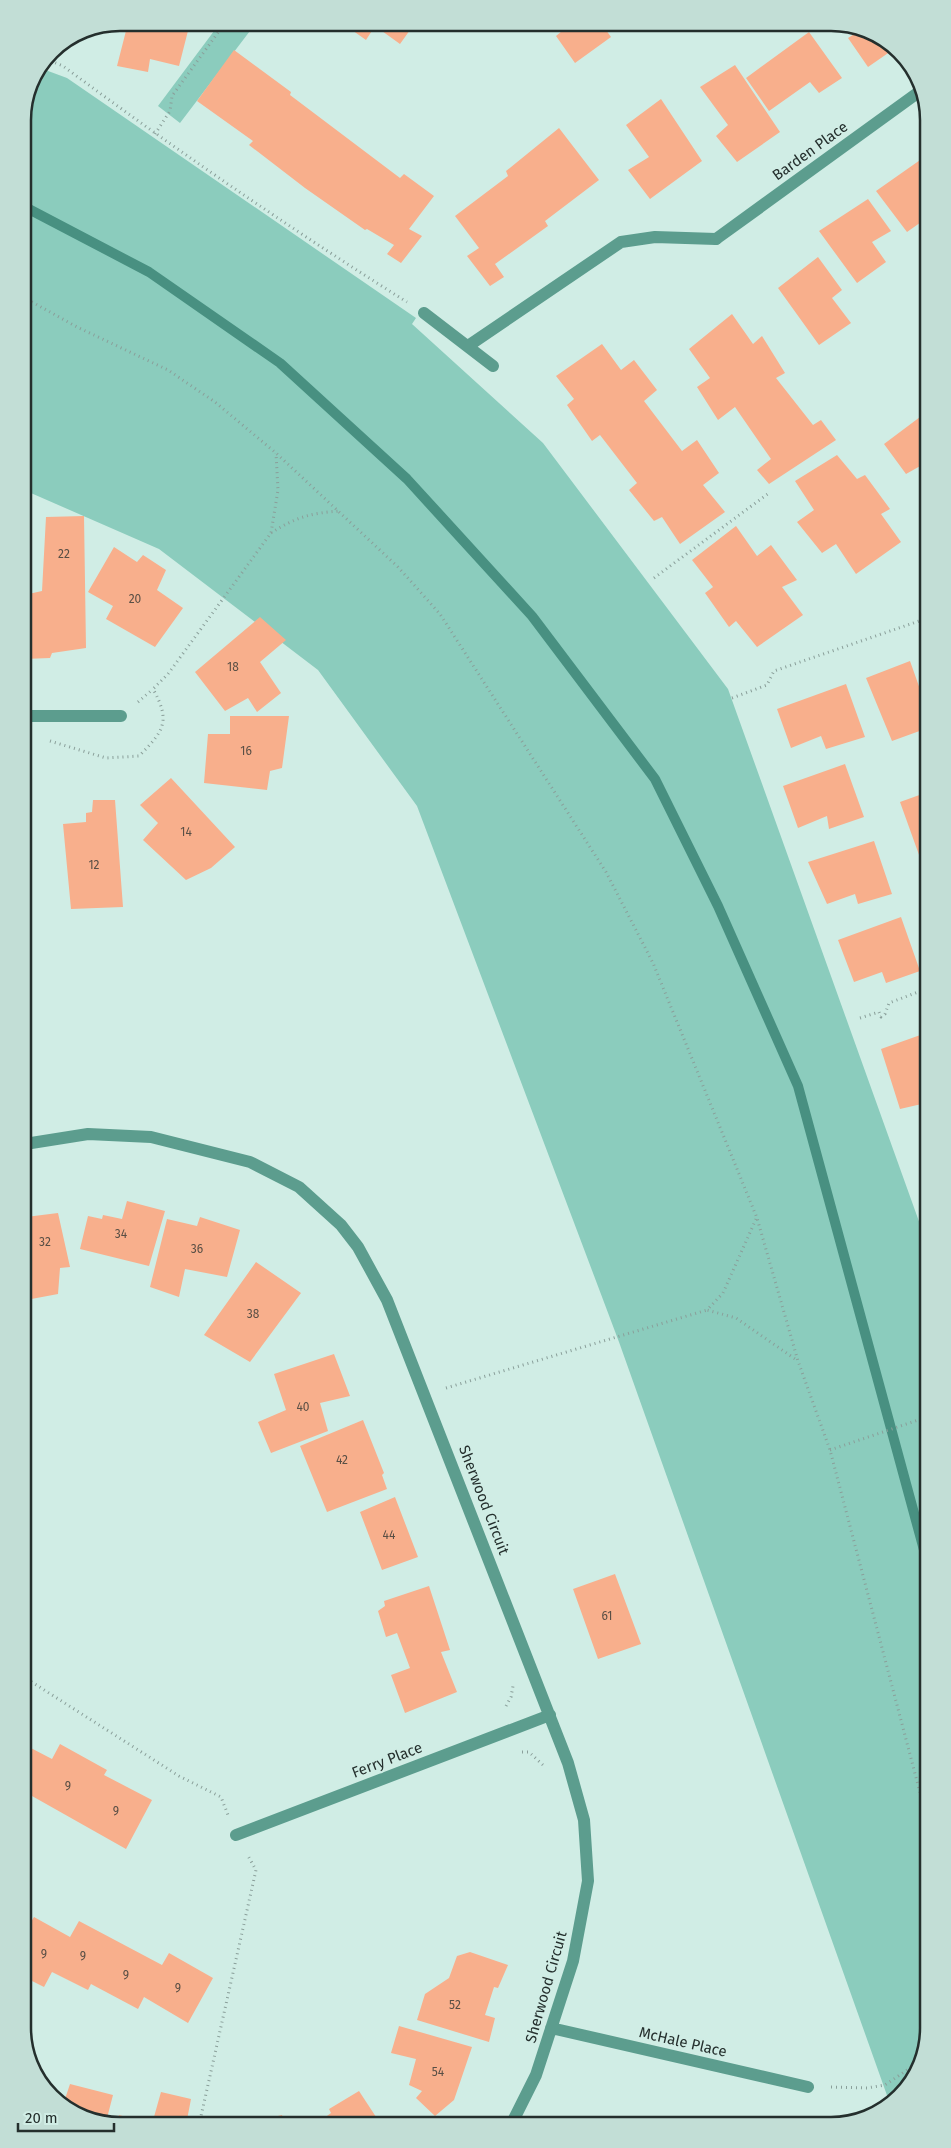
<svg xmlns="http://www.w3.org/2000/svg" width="951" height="2148" font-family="'Fira Sans',sans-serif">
<rect width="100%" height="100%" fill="#d0ede5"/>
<path fill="#8bccbd" d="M220 23H256L180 123 158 106Z
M40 68 67 78 416 318 412 324 543 443 728 689 926 1241 928 2028 909 2087 889 2101 619 1342 417 806 318 670 159 549 24 490 23 114 30 82Z"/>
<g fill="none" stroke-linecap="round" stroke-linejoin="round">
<path stroke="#489081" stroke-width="10" d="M23 206 149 272 280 363 407 479 532 616 655 779 718 906 798 1086 927 1561"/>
</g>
<path fill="#f8af8c" d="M128 23H190L179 66 150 59 148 72 117 66Z
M342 23H415L400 44 375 26 366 40Z
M556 23H601L611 37 575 63 556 36 562 31Z
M859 31 890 42 894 49 868 67 848 38Z
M809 32 842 78 819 93 810 82 769 111 746 78Z
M234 50 291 92 290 95 400 178 404 174 434 196 409 229 422 236 401 263 387 254 394 245 367 229 365 230 305 188 249 145 253 141 197 101Z
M735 65 780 132 737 162 716 136 728 125 700 87Z
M661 99 702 161 650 199 628 170 649 157 626 125Z
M559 128 599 180 545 221 548 226 495 264 504 277 490 286 467 256 479 248 455 216 508 176 506 171Z
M923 158 924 220 907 232 876 191Z
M868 199 891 231 872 242 886 262 857 283 819 231Z
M818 257 842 290 832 298 851 323 819 345 778 288Z
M732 314 753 344 762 336 785 373 776 378 813 425 821 420 836 440 769 484 757 470 771 459 735 407 718 420 697 387 710 378 689 349Z
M602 344 621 370 634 360 657 390 644 401 682 451 697 440 719 473 703 485 725 512 680 544 662 517 654 521 629 490 637 483 600 435 592 441 567 405 574 399 556 376Z
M924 414V469L922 465 906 474 884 444Z
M837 455 857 479 865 475 890 509 881 514 901 542 856 574 836 544 822 553 797 522 814 510 795 481Z
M84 516 86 648 52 653 50 658 24 659V595L42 591 46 517Z
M736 526 757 556 771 545 797 580 782 587 803 615 757 647 736 621 729 627 705 593 713 587 692 560Z
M114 547 137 562 143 555 166 570 157 590 183 608 155 647 106 619 113 606 88 592Z
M260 617 286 640 260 662 281 693 257 712 248 698 225 711 195 672Z
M910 661 921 692 925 690V729L892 741 866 678Z
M846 684 865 737 826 749 821 736 791 748 777 709Z
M230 716H289L282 768 270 771 267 790 204 783 208 734H230Z
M845 764 864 817 829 829 827 816 798 828 783 786Z
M171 778 235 847 211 868 186 880 143 840 158 823 140 805Z
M925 793V865L923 866 900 802Z
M93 800H115L123 907 71 909 63 824 86 822V813L92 812Z
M874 841 892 894 858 904 855 894 827 904 808 862Z
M901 917 920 971 886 983 882 972 854 982 838 940Z
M926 1033V1103L900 1109 881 1049Z
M127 1201 165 1211 149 1266 80 1249 88 1216 102 1219 103 1215 122 1219Z
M58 1213 70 1267 60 1268 58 1294 26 1300V1217Z
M200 1217 240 1230 227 1277 185 1269 179 1297 150 1287 167 1219 197 1226Z
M256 1262 301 1293 250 1362 204 1335Z
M334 1354 350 1396 320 1403 328 1431 271 1453 258 1422 286 1410 274 1374Z
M363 1420 384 1473 382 1475 387 1489 327 1512 300 1446Z
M395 1497 418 1557 382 1570 360 1512Z
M615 1574 641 1644 598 1659 573 1589Z
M429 1586 450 1650 441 1652 457 1692 405 1713 391 1675 410 1668 397 1633 386 1637 378 1611 385 1606 384 1601Z
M60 1744 107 1770 104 1775 152 1800 126 1849 32 1796 29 1802 27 1800V1746L52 1759Z
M34 1917 70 1937 79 1921 162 1965 169 1953 213 1978 188 2023 144 1997 138 2009 91 1984 88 1990 52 1972 44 1987 28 1979 27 1924 29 1925Z
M470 1952 508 1965 498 1988 494 1987 485 2015 495 2018 489 2042 417 2020 425 1994 449 1978 457 1956Z
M399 2026 472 2047 454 2100 435 2116 416 2098 422 2091 409 2085 416 2059 391 2053Z
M70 2084 113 2095 106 2122 61 2106 54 2096 65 2099Z
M359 2091 380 2123 316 2124 331 2113 329 2109Z
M161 2092 191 2099 186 2125H117L119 2115 152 2124Z
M282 2115 285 2124H244Z"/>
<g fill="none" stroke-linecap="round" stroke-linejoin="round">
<path stroke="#8a9f9a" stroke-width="3" stroke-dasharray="1 4" stroke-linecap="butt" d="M46 59 63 66C175 149 289 228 407 302
M155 134 170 111 172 96 225 23
M23 297 77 327 168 370 215 402 276 453 398 567 440 614 606 872 653 963 757 1218 798 1361 830 1450 928 1823
M271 533C296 517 311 513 340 511
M654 578 769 493
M732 698 767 685 774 671 925 619
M138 702 153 689
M50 741 106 758 139 756C164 731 171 721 153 689L168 674 271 533 278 490 276 453
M860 1018 879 1012 881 1017 885 1014 889 1003 926 989
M756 1219 723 1293 707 1310 736 1318 798 1361
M446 1388 707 1310
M830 1450 927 1417
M27 1679 179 1776 221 1797 228 1815
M506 1706 511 1697 513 1686
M522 1752H529L543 1765
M831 2087 867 2088 885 2085 916 2064
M199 2125 256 1870 247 1854"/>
<path stroke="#5c9d8e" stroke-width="12" d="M424 313 493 366
M468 346 621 242 655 237 716 239"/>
<path stroke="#5c9d8e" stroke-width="12" d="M716 239 923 89
M24 716H121
M25 1144 88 1134 151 1137 250 1162 299 1187 341 1225 358 1247 387 1300 568 1763 584 1820 588 1881 573 1961 536 2075 512 2123
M236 1835 550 1715
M551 2028 808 2087"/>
</g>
<g text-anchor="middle" stroke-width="4" stroke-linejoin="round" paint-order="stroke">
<g font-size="12" fill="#594f45">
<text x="64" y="558">22</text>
<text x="135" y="603">20</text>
<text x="233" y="671">18</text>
<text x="246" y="755">16</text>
<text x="186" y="836">14</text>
<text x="94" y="869">12</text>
<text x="121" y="1238">34</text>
<text x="45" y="1246">32</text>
<text x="197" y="1253">36</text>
<text x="253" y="1318">38</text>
<text x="303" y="1411">40</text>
<text x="342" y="1464">42</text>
<text x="389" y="1539">44</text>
<text x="607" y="1620">61</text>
<text x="68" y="1790">9</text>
<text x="116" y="1815">9</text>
<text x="44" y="1958">9</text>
<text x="83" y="1960">9</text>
<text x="126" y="1979">9</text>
<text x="178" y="1992">9</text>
<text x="455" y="2009">52</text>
<text x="438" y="2076">54</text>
</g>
<g font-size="15" fill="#242f2d" stroke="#d0ede5">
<text transform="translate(810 151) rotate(-36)" y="5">Barden Place</text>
<text transform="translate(484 1500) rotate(69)" y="5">Sherwood Circuit</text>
<text transform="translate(387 1760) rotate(-21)" y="5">Ferry Place</text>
<text transform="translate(546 1987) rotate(-74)" y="5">Sherwood Circuit</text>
<text transform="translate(683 2042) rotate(13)" y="5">McHale Place</text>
</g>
</g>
<path d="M0 0H951V2148H0ZM120 31H831A89 89 0 0 1 920 120V2028A89 89 0 0 1 831 2117H120A89 89 0 0 1 31 2028V120A89 89 0 0 1 120 31Z" fill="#c2ded6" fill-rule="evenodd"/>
<path fill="none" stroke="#242f2d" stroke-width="2.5" d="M120 31H831A89 89 0 0 1 920 120V2028A89 89 0 0 1 831 2117H120A89 89 0 0 1 31 2028V120A89 89 0 0 1 120 31Z"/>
<path d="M18 2123v8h96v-8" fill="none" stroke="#242f2d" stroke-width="2.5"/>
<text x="25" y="2123" font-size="15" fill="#242f2d" stroke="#d0ede5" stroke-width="4" paint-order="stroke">20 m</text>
</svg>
